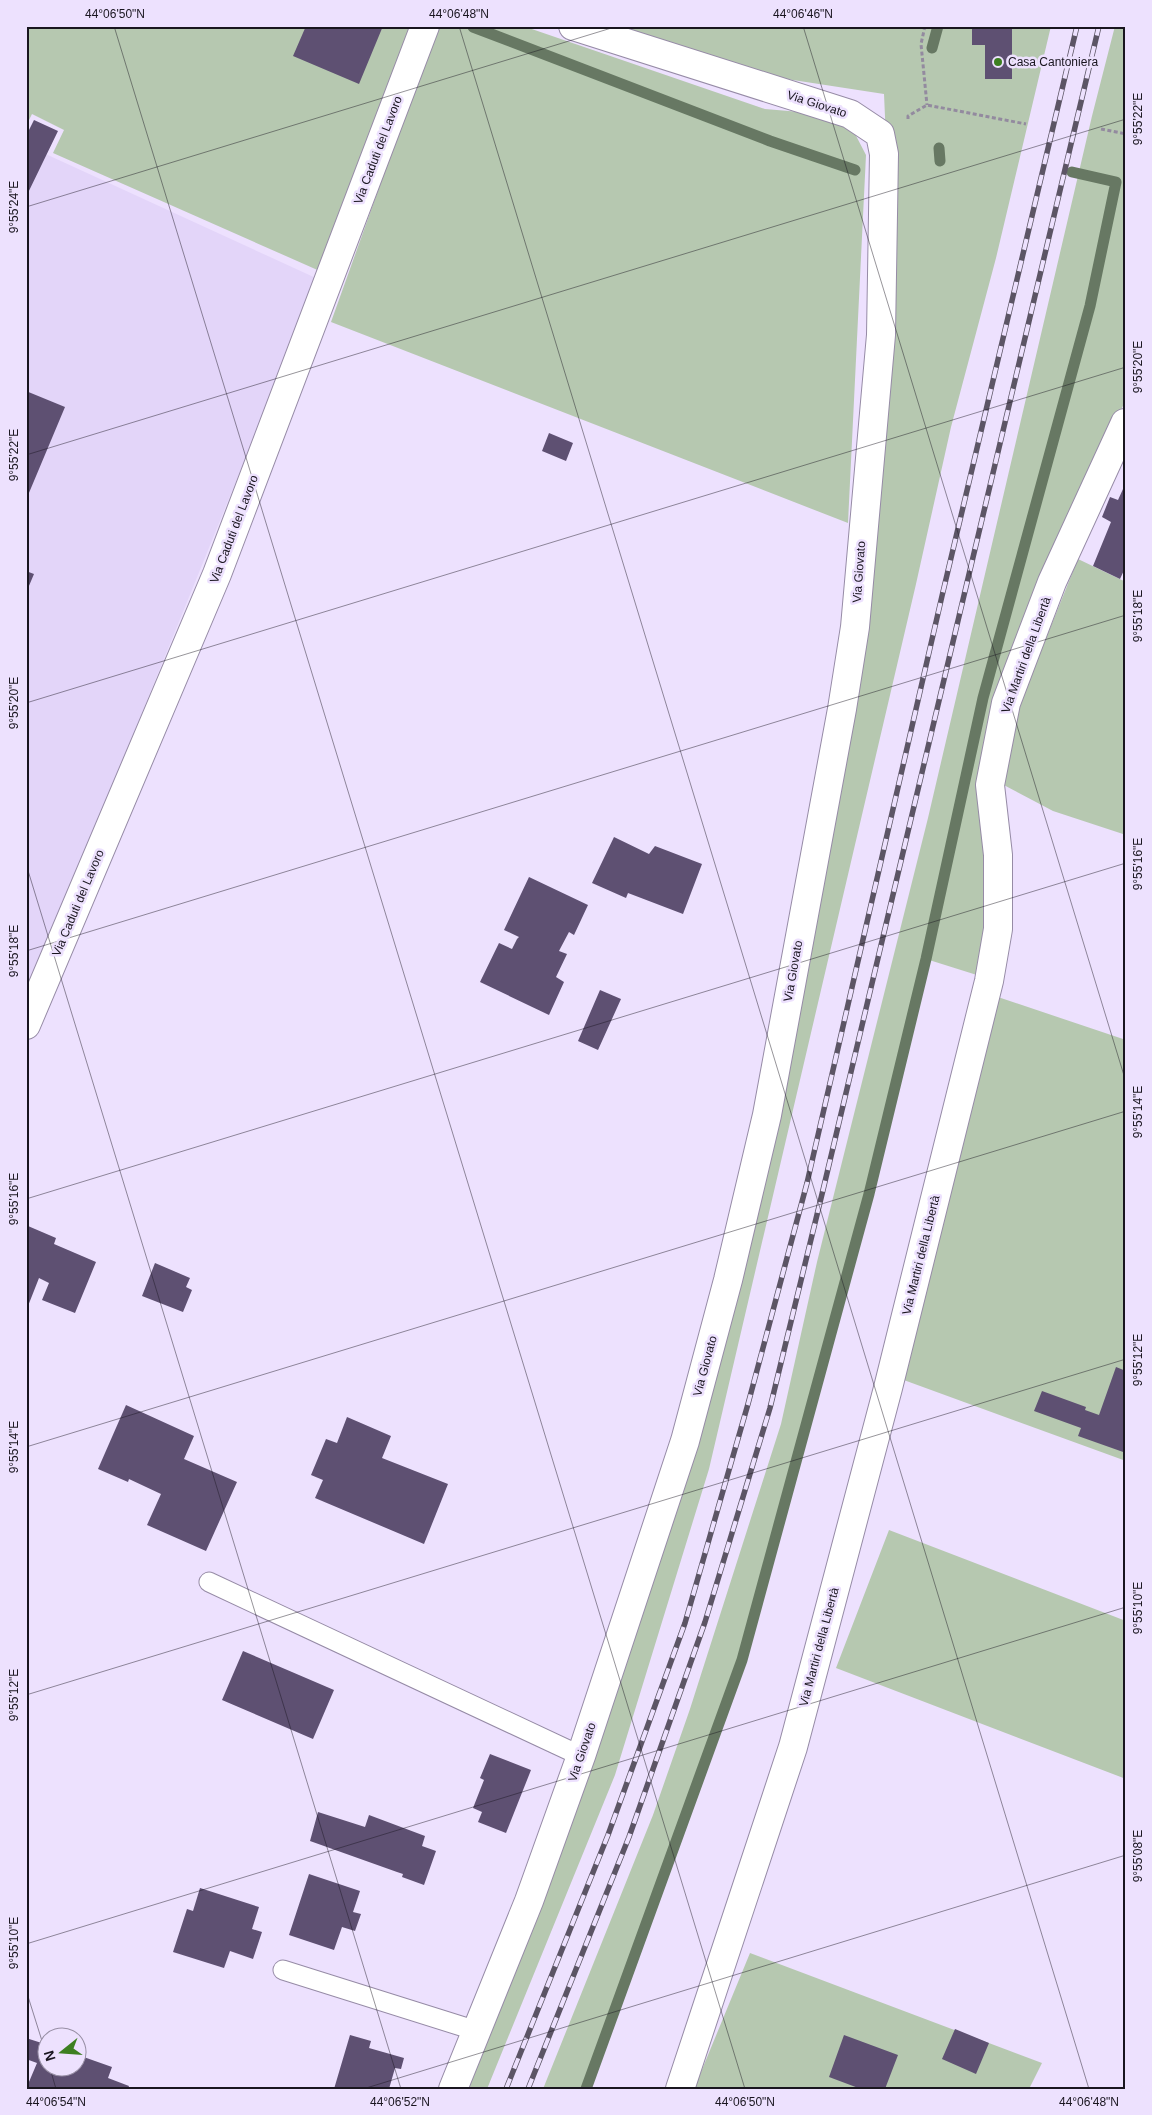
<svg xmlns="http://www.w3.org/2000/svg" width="1152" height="2115" font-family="Arial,sans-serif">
<rect width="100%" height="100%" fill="#ede1fe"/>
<path fill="#e3d5f9" d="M26 145 318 279 26 999Z"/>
<path fill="#b6c8b0" d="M26 26H414L322 272 53 153 64 130 32 114 26 126Z
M437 26H523L765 109 812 113 852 128 866 155 848 523 331 322Z
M616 26H1051L996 258 951 427 916 584 709 1469 615 1775 487 2089H462L776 1118 892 276 884 94 761 75Z
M1115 26H1126V399L1015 651 980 976 926 959 869 1194 742 1660 586 2089H543L653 1815 690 1709 781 1424 817 1262 928 818 1092 116Z
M1078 559 1126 582V835L1053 811 1000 783 1011 725Z
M992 995 1126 1040V1461L901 1379Z
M889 1530 1126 1621V1779L836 1668Z
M750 1953 1042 2063 1029 2089H694Z"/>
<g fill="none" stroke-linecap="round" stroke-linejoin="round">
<path stroke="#677863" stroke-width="11" d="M473 27 770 141 855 170
M932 48 938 26
M939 148 940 161
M586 2089 742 1660 869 1194 926 959 983 698 1090 306 1116 182 1072 172"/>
</g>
<path fill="#5e5072" d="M306 26H383L359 84 293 56Z
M972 26H1012V79H985V45H972Z
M34 120 58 131 26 197V136Z
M26 391 65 407 26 500Z
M549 433 573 443 566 461 542 451Z
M1123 489 1126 490V566L1120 579 1093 566 1111 522 1102 517 1110 497 1118 500Z
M26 571 34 574 26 593Z
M614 837 649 854 655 846 702 864 683 914 628 893 626 898 592 883Z
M529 877 588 905 574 935 569 932 560 949 559 951 567 954 556 977 564 982 549 1015 480 982 499 943 512 949 517 939 519 937 504 930Z
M600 990 621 999 598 1050 578 1041Z
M28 1226 56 1238 54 1244 96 1262 75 1313 42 1300 49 1283 39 1278 28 1306 26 1305V1230Z
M155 1263 190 1278 186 1287 192 1290 183 1312 142 1296Z
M1116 1367 1126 1371V1453L1078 1436 1081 1428 1034 1411 1042 1391 1086 1407 1085 1410 1099 1415Z
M126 1405 194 1436 184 1459 237 1482 206 1551 147 1525 161 1494 129 1479 128 1482 98 1469Z
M347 1417 391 1436 382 1458 448 1484 424 1544 315 1498 323 1480 311 1475 326 1439 337 1443Z
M243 1651 334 1690 313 1739 222 1700Z
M490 1754 531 1770 506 1833 478 1822 482 1812 473 1808 484 1780 480 1778Z
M318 1812 365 1827 369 1815 425 1836 422 1846 436 1851 424 1885 402 1877 403 1874 397 1872 310 1841Z
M309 1874 360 1891 353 1912 361 1914 355 1931 342 1927 334 1950 289 1935Z
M200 1888 259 1907 252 1929 262 1932 253 1959 230 1951 224 1968 173 1952 187 1909 193 1911Z
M955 2029 989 2043 976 2074 942 2059Z
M350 2035 371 2041 369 2048 404 2058 401 2069 395 2068 389 2089H334Z
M844 2035 898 2055 885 2089H861L829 2077Z
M26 2038 48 2045V2068H78V2055L112 2067 108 2078 129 2086 128 2089H26L37 2063 26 2059Z"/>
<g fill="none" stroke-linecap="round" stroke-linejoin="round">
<g stroke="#968ba6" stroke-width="21">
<path id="lane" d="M209 1582 581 1756
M283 1970 477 2031"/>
</g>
<g stroke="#968ba6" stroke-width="30">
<path id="street" d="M26 1025 217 574 425 26
M453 2089 529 1901 581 1756 685 1441 728 1280 767 1115 842 709 855 627 881 335 884 154 880 134 850 114 573 26
M680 2089 793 1747 888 1388 989 981 998 929V855L990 785 1006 703 1052 582 1125 423"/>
</g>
<path stroke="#938a9f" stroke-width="3" stroke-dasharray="4 2.5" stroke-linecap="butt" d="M925 26 921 44 927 105
M908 119V116L927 105 1026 124
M1101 129 1126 134"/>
<use href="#lane" stroke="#fff" stroke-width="19"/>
<use href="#street" stroke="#fff" stroke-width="28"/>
<g stroke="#5c5565" stroke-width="5.5">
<path id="rail" d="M506 2089 608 1835 685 1623 748 1404 807 1183 942 596 1077 26
M528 2089 629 1837 705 1622 770 1408 823 1190 1099 26"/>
</g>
<use href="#rail" stroke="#ede1fe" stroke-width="4" stroke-dasharray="11" stroke-linecap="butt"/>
</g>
<path fill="none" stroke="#19151f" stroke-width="1" stroke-opacity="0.45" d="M114 26 745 2089M459 26 1089 2089M803 26 1126 1082M26 207 618 26M26 455 1126 119M26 703 1126 367M26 864 401 2089M26 951 1126 615M26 1199 1126 863M26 1447 1126 1111M26 1695 1126 1359M26 1944 1126 1607M26 1990 48 2060M50 2068 56 2089M363 2089 1126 1855"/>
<circle fill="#3d7f21" stroke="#ede1fe" stroke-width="2" cx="998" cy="62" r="5"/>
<g text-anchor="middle" stroke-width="5" stroke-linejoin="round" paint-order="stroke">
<g font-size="12" fill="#19151f" stroke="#ede1fe" text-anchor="start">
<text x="1008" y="66">Casa Cantoniera</text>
</g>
<g font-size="12" fill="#19151f" stroke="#ede1fe">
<text transform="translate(817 104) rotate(18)" y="4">Via Giovato</text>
<text transform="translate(378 150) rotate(-69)" y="4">Via Caduti del Lavoro</text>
<text transform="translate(234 529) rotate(-69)" y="4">Via Caduti del Lavoro</text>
<text transform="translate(859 572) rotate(-86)" y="4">Via Giovato</text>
<text transform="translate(1026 655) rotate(-70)" y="4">Via Martiri della Libertà</text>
<text transform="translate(78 903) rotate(-67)" y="4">Via Caduti del Lavoro</text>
<text transform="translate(793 971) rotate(-80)" y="4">Via Giovato</text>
<text transform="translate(921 1255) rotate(-76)" y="4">Via Martiri della Libertà</text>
<text transform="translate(705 1366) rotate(-75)" y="4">Via Giovato</text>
<text transform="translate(819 1647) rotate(-75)" y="4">Via Martiri della Libertà</text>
<text transform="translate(582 1752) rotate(-71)" y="4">Via Giovato</text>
</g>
</g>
<rect width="1152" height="2115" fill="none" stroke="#ede1fe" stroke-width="55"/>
<g transform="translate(62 2052) rotate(253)"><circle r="24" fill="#ede1fe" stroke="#988fa5"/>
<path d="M0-4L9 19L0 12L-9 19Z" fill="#3d7f21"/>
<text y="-8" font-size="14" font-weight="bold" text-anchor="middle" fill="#19151f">N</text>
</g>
<rect x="28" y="28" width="1096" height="2060" fill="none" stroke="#19151f" stroke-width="2"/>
<g font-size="12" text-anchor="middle" fill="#19151f">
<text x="115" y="18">44°06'50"N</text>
<text x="459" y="18">44°06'48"N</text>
<text x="803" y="18">44°06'46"N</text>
<text transform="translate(1138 119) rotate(-90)" y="4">9°55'22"E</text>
<text transform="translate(14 207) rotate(-90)" y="4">9°55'24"E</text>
<text transform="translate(1138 367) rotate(-90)" y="4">9°55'20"E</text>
<text transform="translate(14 455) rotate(-90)" y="4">9°55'22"E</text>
<text transform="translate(1138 616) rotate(-90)" y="4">9°55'18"E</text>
<text transform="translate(14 703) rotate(-90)" y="4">9°55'20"E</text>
<text transform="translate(1138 864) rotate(-90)" y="4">9°55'16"E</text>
<text transform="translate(14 951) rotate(-90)" y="4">9°55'18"E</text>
<text transform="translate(1138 1112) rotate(-90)" y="4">9°55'14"E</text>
<text transform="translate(14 1199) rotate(-90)" y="4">9°55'16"E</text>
<text transform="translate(1138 1360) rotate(-90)" y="4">9°55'12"E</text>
<text transform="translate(14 1447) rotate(-90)" y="4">9°55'14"E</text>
<text transform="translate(1138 1608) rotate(-90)" y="4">9°55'10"E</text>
<text transform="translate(14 1695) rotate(-90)" y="4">9°55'12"E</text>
<text transform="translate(1138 1856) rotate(-90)" y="4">9°55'08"E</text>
<text transform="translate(14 1943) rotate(-90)" y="4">9°55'10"E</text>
<text x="56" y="2106">44°06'54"N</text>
<text x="400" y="2106">44°06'52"N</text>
<text x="745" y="2106">44°06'50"N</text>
<text x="1089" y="2106">44°06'48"N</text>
</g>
</svg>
